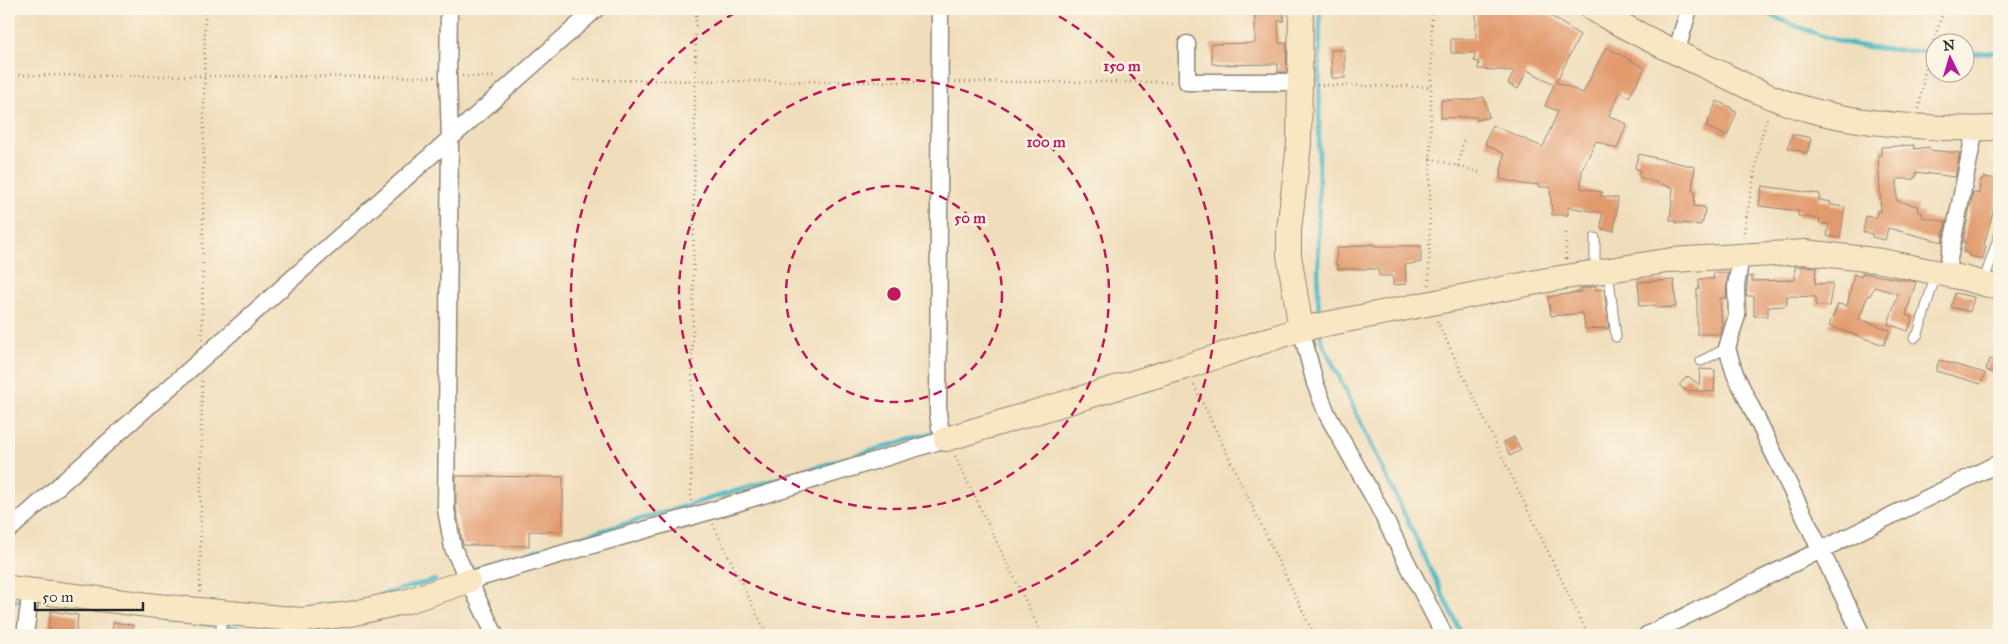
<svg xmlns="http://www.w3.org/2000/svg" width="2008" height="644" font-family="'IM FELL Great Primer',serif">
<rect width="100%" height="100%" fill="#fcf5e5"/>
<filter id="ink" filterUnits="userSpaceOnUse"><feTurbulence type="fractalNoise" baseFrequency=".02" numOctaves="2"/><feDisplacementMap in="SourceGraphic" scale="10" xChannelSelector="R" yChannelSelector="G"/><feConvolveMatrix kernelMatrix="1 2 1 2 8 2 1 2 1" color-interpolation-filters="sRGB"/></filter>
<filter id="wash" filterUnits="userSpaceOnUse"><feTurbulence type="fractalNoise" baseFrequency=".0096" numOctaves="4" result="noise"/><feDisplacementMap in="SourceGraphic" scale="20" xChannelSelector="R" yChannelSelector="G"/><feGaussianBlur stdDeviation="1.12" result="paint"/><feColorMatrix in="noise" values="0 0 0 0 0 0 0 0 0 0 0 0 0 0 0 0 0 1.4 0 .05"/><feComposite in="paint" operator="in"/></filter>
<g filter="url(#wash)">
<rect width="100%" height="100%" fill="#f0ddbb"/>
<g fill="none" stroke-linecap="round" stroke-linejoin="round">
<path stroke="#47b6c2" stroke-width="4.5" d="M1320 9 1318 298 1320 317
M1756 9C1786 22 1815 35 1847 43 1875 50 1906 50 1936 53
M1966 54 1999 52
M1320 332 1321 339 1462 635
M466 571 938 431
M380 595 435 580
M9 600 27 602
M303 611 306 607 333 604
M164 619 285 633 290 626"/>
</g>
<g id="blocks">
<path fill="#e2996c" d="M1255 9H1284V21H1278L1279 43H1287L1286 72H1278V64L1217 65V64H1212L1211 44 1255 43Z
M1476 9H1540L1580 35 1556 82 1583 93 1606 47 1645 68 1629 97 1620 92 1609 116 1627 124 1617 149 1596 141 1582 170 1581 188 1602 192 1601 196 1618 198 1614 231 1601 229 1602 213 1568 207V215H1552L1550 187H1538V184L1527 185 1500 179 1504 154 1485 144 1492 125 1543 147 1558 111 1545 106 1554 84 1527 70 1518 89 1508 84 1514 71 1478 69 1479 62 1474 61 1475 53H1451V39H1476Z
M1331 50H1345V78H1332Z
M1484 97 1489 117 1477 120 1476 117 1441 118V100H1468Z
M1717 101 1732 108 1731 110 1737 112 1727 136 1706 127Z
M1792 134 1811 138 1807 153 1788 148Z
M1914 145V149L1929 147V150L1960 153 1955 177 1916 172V177H1914V179H1897V201L1918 206 1917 211 1923 213 1922 217 1946 222 1942 242 1888 228 1885 240 1872 237V234L1863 232 1866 216 1876 218 1877 211H1881L1878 155H1881V147Z
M1639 154 1695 167 1692 191H1695L1694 206 1705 207 1703 222H1701V225L1676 223V221L1670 220 1673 188 1639 177 1640 170 1636 169 1635 166Z
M1984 177 1999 179V190L1984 245 1986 246 1983 259 1969 256V254L1963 252 1966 243 1963 242 1973 192 1979 194 1981 179H1984Z
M1762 186 1820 194 1819 200 1831 202 1830 205 1845 207 1840 238 1827 236 1829 224 1819 223 1820 219 1798 216 1799 211 1759 206Z
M1374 244V246H1421V262L1405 265 1406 284 1393 285V276H1379L1378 269H1338V265H1336L1337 248Z
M1795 266 1816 267 1815 284 1833 283 1829 306H1816V297L1787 296V304L1785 306 1768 307V316H1754V296H1746L1748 277 1752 276V281L1795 280Z
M1713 273H1728L1726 298H1720L1722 331 1721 334H1697V289H1699V279H1714Z
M1863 273 1916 282 1906 315 1913 317 1908 331 1888 324 1898 294 1874 287 1870 296 1868 295 1859 319 1890 330 1884 345 1829 326 1838 304 1847 306 1854 274 1861 277Z
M1674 280 1676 307 1656 308V305L1640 306 1638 282Z
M1596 286V290L1604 289 1609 328 1585 329 1583 313 1551 316 1548 297 1581 292 1580 289Z
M1955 293 1974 297 1970 312 1951 307Z
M1990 359 1999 362V375L1986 370Z
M1939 360 1985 373 1981 384 1936 371Z
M1700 369 1715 370 1714 392 1685 390 1679 385 1688 376 1699 385Z
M1514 437 1521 450 1510 456 1503 442Z
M456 476 563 477V532L529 531V546L463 545 456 508Z
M51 611 78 615 76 632H73V635L50 632 51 629 48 628Z
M113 622 133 625 131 635H112Z"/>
</g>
</g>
<g filter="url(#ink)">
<use href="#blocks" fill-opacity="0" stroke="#8e8473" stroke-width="1"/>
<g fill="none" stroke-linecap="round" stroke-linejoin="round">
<g stroke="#8e8473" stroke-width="11">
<path id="lane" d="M1608 270 1616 337
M1595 272V238
M1983 283 1999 236
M1914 338 1918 334 1936 273
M1701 361 1727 348
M220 635 223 613"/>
</g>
<g stroke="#8e8473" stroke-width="19">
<path id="street" d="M449 9 448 77 450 140 446 509 453 548 495 635
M1187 44V82H1301
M1676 53 1689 9
M1741 255 1736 287 1737 315 1727 348 1735 374 1862 635
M1946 274 1975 129
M1301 329 1315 383 1327 414 1374 498 1444 635
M9 530 596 9
M468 581 707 512 946 439 940 427 938 413 940 9
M25 635 31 590
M1647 635 1999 463"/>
</g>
<g stroke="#8e8473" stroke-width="26">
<path id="secondary" d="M1593 9C1634 33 1678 54 1722 74 1748 87 1774 100 1803 108 1861 125 1939 130 1999 128
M1301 329 1289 255V230L1299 144 1301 9
M946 439 1185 367 1301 329 1547 280 1672 260 1805 252 1882 261 1963 278 1999 288
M9 588 157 606 302 620 350 614 408 601 468 581"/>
</g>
<path stroke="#8e8473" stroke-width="2.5" stroke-dasharray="1 4" stroke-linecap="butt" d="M9 75 435 77
M462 76 497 77
M574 80 925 82
M955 82H1172
M1317 85 1431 87
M1919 109 1926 64 1944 9
M1430 158 1481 173
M1458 166 1464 137
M1566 233V259
M1743 237 1760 142 1768 115
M1429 285 1432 9
M1437 321 1588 635
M202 339 205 9
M1194 385 1314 635
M955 456 1042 635
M691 501 696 9
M713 524 767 635
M200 592 202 380"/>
<use href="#lane" stroke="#fff" stroke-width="9"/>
<use href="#street" stroke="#fff" stroke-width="16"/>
<use href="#secondary" stroke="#f9e7c3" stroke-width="24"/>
</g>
</g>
<g fill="none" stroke="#c2185b" stroke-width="2.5" stroke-dasharray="9 6">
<circle cx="894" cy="294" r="108"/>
<circle cx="894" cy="294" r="215"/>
<path d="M1046 9A323 323 0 1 1 742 9"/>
</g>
<circle cx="894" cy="294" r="8" fill="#c2185b" stroke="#fcf5e5" stroke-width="2.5"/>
<g font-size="15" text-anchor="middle" font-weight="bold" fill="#c2185b" stroke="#fcf5e5" stroke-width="5" stroke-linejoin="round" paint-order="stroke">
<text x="1122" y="71">150 m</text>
<text x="1046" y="147">100 m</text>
<text x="970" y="223">50 m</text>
</g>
<rect width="2008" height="644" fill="none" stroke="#fcf5e5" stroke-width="30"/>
<g transform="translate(1950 58) rotate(355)"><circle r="24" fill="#fcf5e5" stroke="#a8a49b"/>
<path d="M0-4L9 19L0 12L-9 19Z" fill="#b5179e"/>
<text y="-8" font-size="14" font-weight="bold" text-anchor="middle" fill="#2b2b2b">N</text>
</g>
<path d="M35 602v8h108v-8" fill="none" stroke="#2b2b2b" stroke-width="2.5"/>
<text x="42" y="602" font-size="15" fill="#2b2b2b" stroke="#fcf5e5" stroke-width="4" paint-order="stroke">50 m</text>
</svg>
